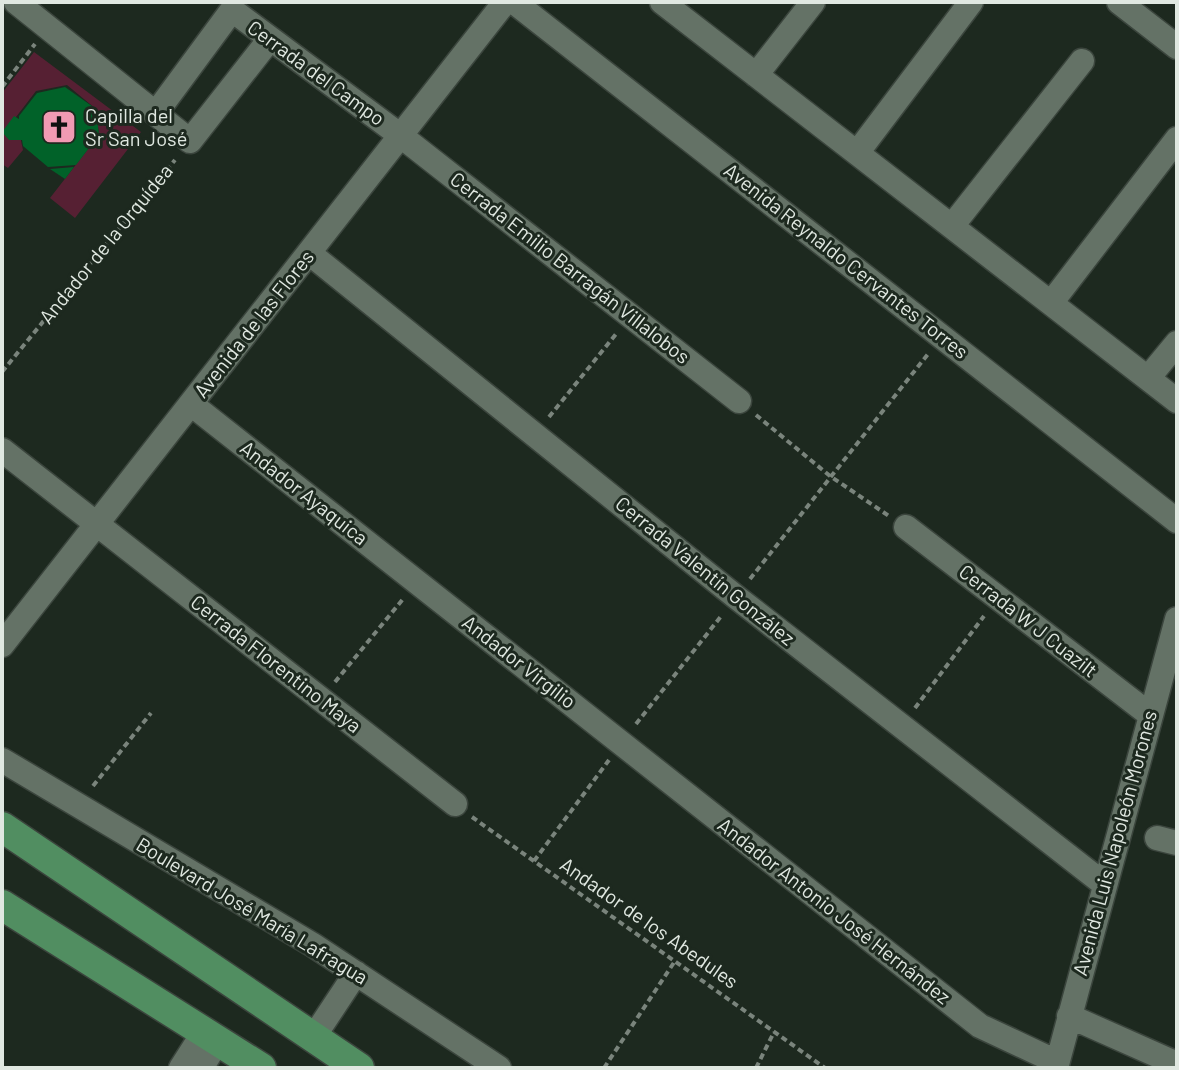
<svg xmlns="http://www.w3.org/2000/svg" width="1179" height="1070" font-family="Barlow,sans-serif">
<rect width="100%" height="100%" fill="#1d291f"/>
<path fill="#562033" d="M34 52 141 132 75 218 50 198 99 135 96 109 67 85 36 91 16 117 23 150 8 168 2 164V93Z"/>
<path fill="#016229" d="M65 87 96 109 99 135 76 165 48 167 23 146 22 140H9L2 132 14 116 19 119V116L37 93Z
M74 167 65 179 50 169Z"/>
<g fill="none" stroke-linecap="round" stroke-linejoin="round">
<g stroke="#3b453d" stroke-width="27">
<path id="minor" d="M16 2 190 141 269 40
M514 2 1177 521
M662 2 1177 401
M1119 2 1177 47
M756 75 813 2
M156 113 232 10 401 136 739 401
M857 153 971 2
M952 226 1082 61
M309 253 736 597 1104 884
M1051 303 1177 139
M1148 378 1177 343
M191 404 980 1026 1057 1062
M2 450 455 804
M906 527 1149 714
M2 645 505 2
M2 760 313 945 499 1068
M1157 838 1177 843
M1069 1016 1177 1064
M313 1038 356 973
M181 1068 204 1032
M201 1068 218 1041
M1056 1068 1177 619"/>
</g>
<g stroke="#3b453d" stroke-width="33">
<path id="major" d="M2 827 359 1068
M2 905 261 1068"/>
</g>
<path stroke="#7a847c" stroke-width="4" stroke-dasharray="6 4" stroke-linecap="butt" d="M2 87 35 44
M2 372 175 160
M756 415 830 476 889 516
M549 417 616 334
M750 579 928 354
M335 682 403 599
M915 708 984 616
M636 724 722 615
M93 786 151 713
M472 817 825 1068
M534 861 609 760
M604 1068 675 961
M756 1068 774 1032"/>
<use href="#minor" stroke="#647266" stroke-width="24"/>
<use href="#major" stroke="#518e61" stroke-width="30"/>
</g>
<defs>
<g id="church-square" transform="scale(1.8)"><rect x="-9" y="-9" width="18" height="18" rx="4" fill="#f19ab3" stroke="#1d291f"/><path d="M-1.2-6h2.4v3.5h3.3v2.4h-3.3V6h-2.4V-.1h-3.3v-2.4h3.3Z" fill="#111"/></g>
</defs>
<g fill-rule="evenodd">
<use href="#church-square" x="59" y="127"/>
</g>
<g text-anchor="middle" stroke-width="6" stroke-linejoin="round" paint-order="stroke">
<g font-size="20" fill="#e0e8e1" stroke="#1d291f">
<text transform="translate(316 73) rotate(36)" y="7">Cerrada del Campo</text>
<text transform="translate(106 244) rotate(-51)" y="7">Andador de la Orquídea</text>
<text transform="translate(846 261) rotate(38)" y="7">Avenida Reynaldo Cervantes Torres</text>
<text transform="translate(570 268) rotate(38)" y="7">Cerrada Emilio Barragán Villalobos</text>
<text transform="translate(254 324) rotate(-52)" y="7">Avenida de las Flores</text>
<text transform="translate(304 493) rotate(38)" y="7">Andador Ayaquica</text>
<text transform="translate(705 571) rotate(39)" y="7">Cerrada Valentín González</text>
<text transform="translate(1028 621) rotate(38)" y="7">Cerrada W J Cuazilt</text>
<text transform="translate(519 662) rotate(38)" y="7">Andador Virgilio</text>
<text transform="translate(276 664) rotate(38)" y="7">Cerrada Florentino Maya</text>
<text transform="translate(1115 843) rotate(-75)" y="7">Avenida Luis Napoleón Morones</text>
<text transform="translate(252 911) rotate(31)" y="7">Boulevard José María Lafragua</text>
<text transform="translate(834 911) rotate(38)" y="7">Andador Antonio José Hernández</text>
<text transform="translate(649 923) rotate(35)" y="7">Andador de los Abedules</text>
</g>
<g font-size="20" fill="#e0e8e1" stroke="#1d291f" text-anchor="start">
<text x="85" y="123">Capilla del<tspan x="85" dy="23">Sr San José</tspan></text>
</g>
</g>
<rect width="1179" height="1070" fill="none" stroke="#e0e8e1" stroke-width="8"/>
</svg>
